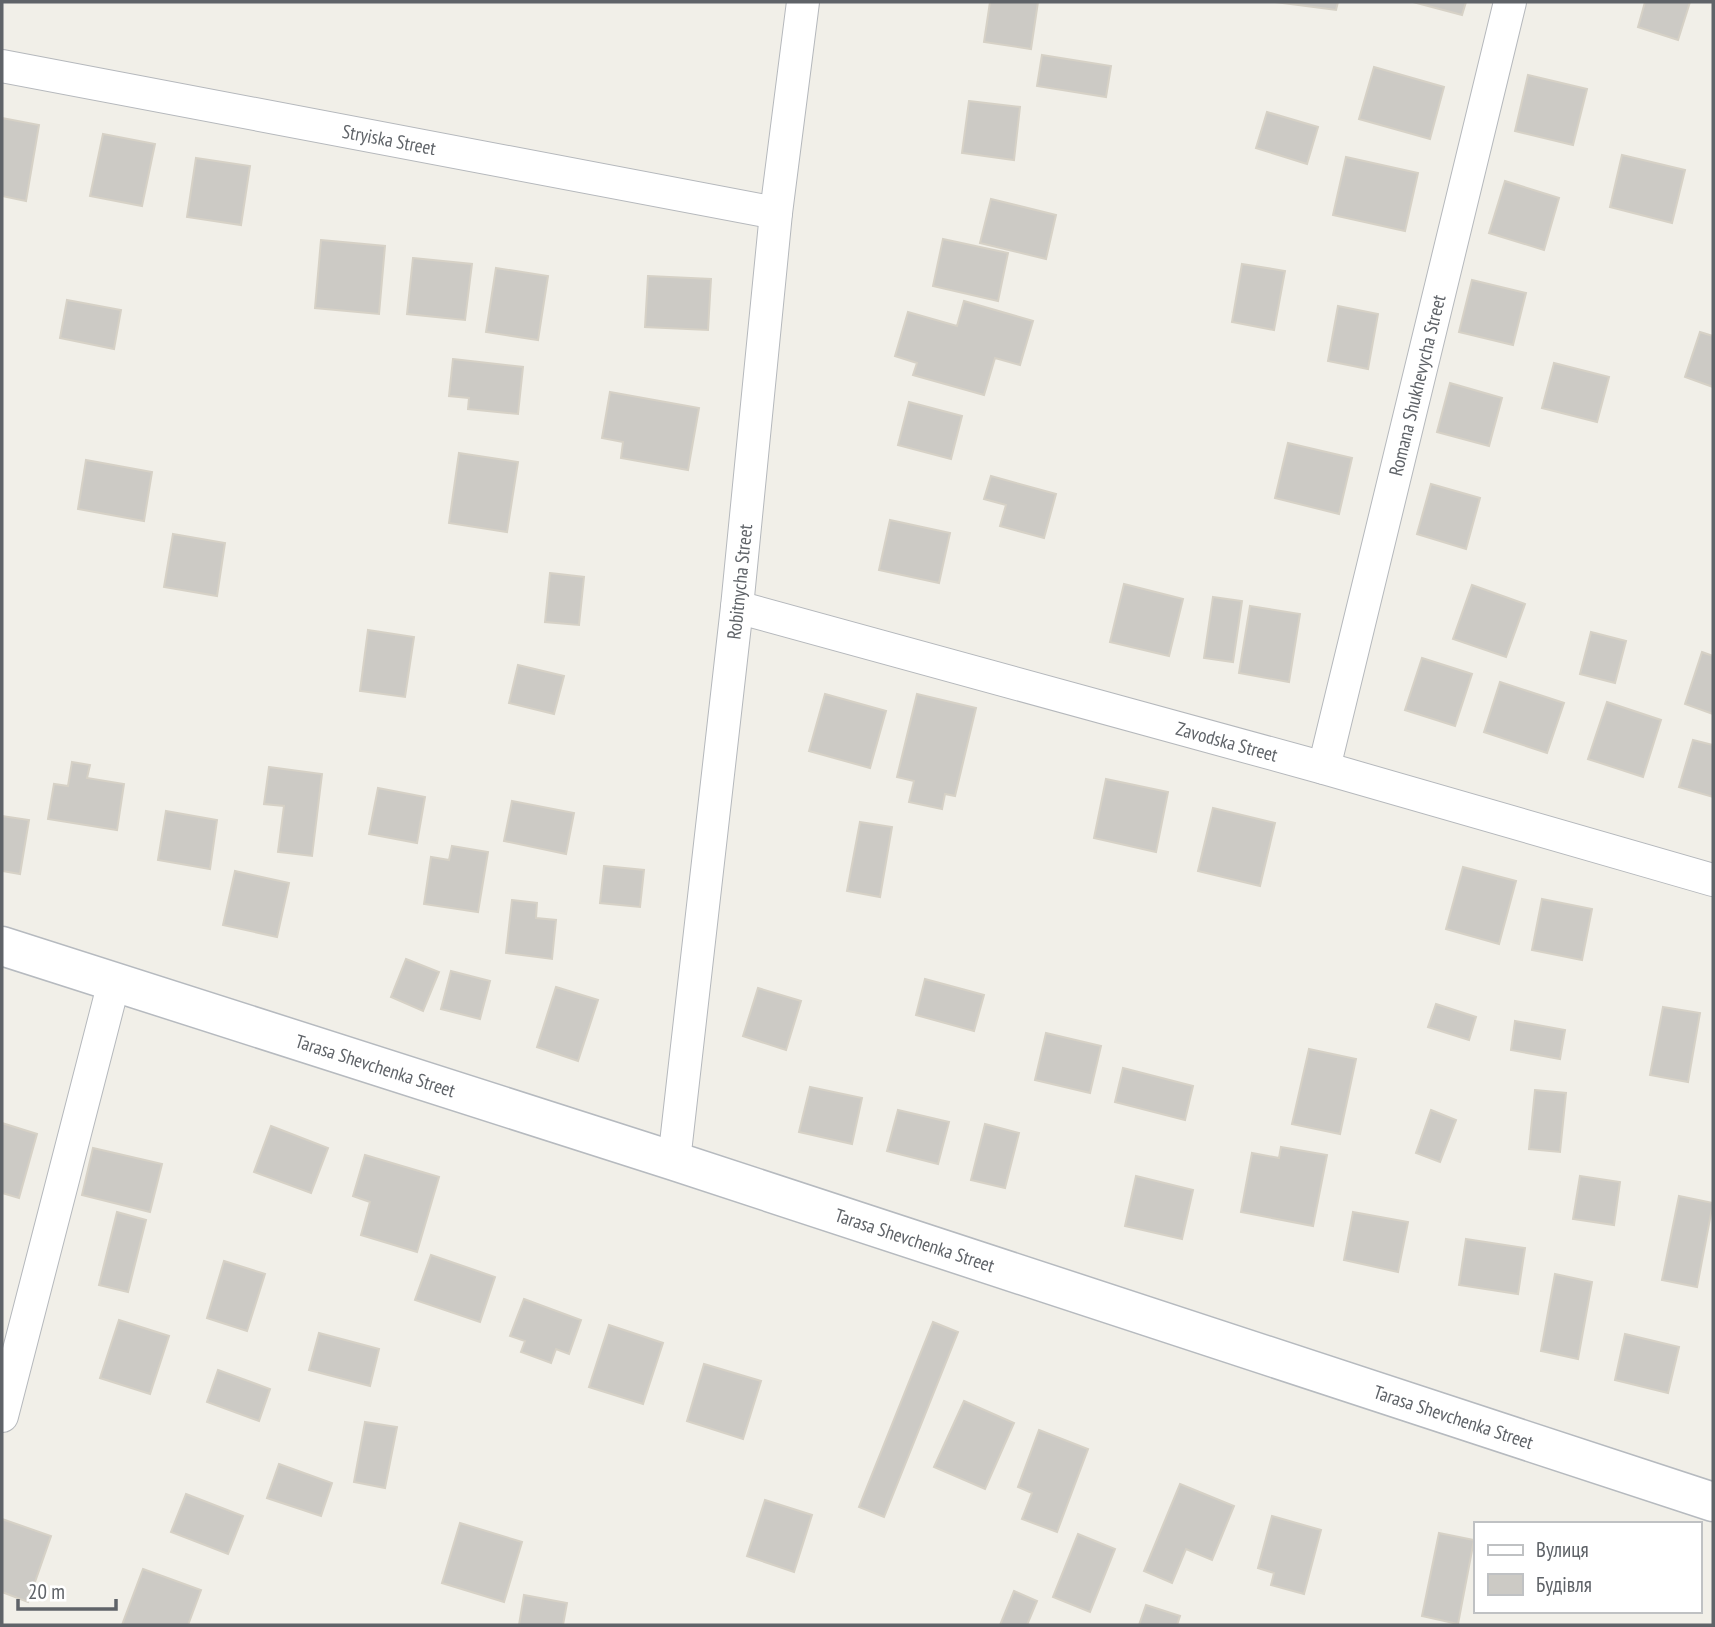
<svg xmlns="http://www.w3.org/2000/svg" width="1715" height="1627" font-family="'PT Sans Narrow',sans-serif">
<rect width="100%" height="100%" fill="#f1efe8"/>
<path fill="#cccac5" stroke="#d6d1c6" stroke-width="2" d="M990 2H1038L1031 49 984 42Z
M1275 2H1338L1336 10Z
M1413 2H1466L1462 15Z
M1645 2H1690L1678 40 1638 27Z
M1042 55 1111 66 1106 97 1037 86Z
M1374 67 1444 87 1430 139 1359 119Z
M1528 75 1587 89 1573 145 1515 131Z
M969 101 1020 107 1014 160 962 153Z
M1267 112 1318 127 1307 164 1256 148Z
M2 118 39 125 26 201 2 196Z
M103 134 155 144 142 206 90 196Z
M1622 155 1685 170 1672 223 1610 207Z
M1346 157 1418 173 1405 231 1333 215Z
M196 158 250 166 241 225 187 217Z
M1505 181 1559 198 1544 250 1489 233Z
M991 199 1056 215 1046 259 980 243Z
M943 239 1008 253 998 301 933 286Z
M321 240 385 246 379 314 315 308Z
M413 258 472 264 465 320 407 314Z
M1242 264 1285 271 1274 330 1232 322Z
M496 268 548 276 538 340 486 332Z
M648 276 711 279 708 330 645 327Z
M1472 280 1526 293 1513 345 1459 332Z
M67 300 121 310 114 349 60 338Z
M964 301 1033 321 1020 365 995 358 984 395 913 375 917 363 895 356 908 312 957 326Z
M1338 306 1378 314 1368 369 1328 361Z
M1700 332 1713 336V387L1685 377Z
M453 359 523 367 518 414 468 409 469 398 449 396Z
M1554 363 1609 377 1597 422 1542 408Z
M1450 383 1502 398 1489 446 1437 432Z
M610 392 699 408 688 470 621 458 623 442 602 438Z
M909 402 962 416 951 459 898 445Z
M1288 443 1352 458 1339 514 1275 498Z
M459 453 518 462 507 532 449 523Z
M86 460 152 472 144 521 78 509Z
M991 476 1056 494 1044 538 1000 526 1006 505 984 499Z
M1431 484 1480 498 1466 549 1417 534Z
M890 520 950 533 939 583 879 570Z
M173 534 225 543 217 596 164 587Z
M550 573 584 577 579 625 545 622Z
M1124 584 1183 599 1169 656 1110 642Z
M1472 585 1525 604 1506 657 1453 639Z
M1213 597 1242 601 1233 662 1204 658Z
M1250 606 1300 614 1289 682 1239 673Z
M368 630 414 637 405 697 360 691Z
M1591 632 1626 641 1615 683 1580 674Z
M1702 652 1713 656V714L1685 704Z
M1422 658 1472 674 1455 726 1405 710Z
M518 665 564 676 554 714 509 703Z
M1500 682 1564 703 1547 753 1484 732Z
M825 694 886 711 870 768 809 751Z
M917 694 976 708 955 796 945 794 942 809 909 802 914 781 897 777Z
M1607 702 1661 720 1643 777 1588 759Z
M1693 740 1713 745V797L1679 787Z
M72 762 90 765 87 778 124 784 117 830 48 819 54 784 68 786Z
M269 767 322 774 312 856 278 852 284 806 264 804Z
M1106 779 1168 792 1156 852 1094 838Z
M378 788 425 797 417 843 369 834Z
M512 801 574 813 566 854 504 841Z
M1213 808 1275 823 1260 886 1198 871Z
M166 811 217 820 210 869 158 860Z
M2 816 29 820 20 874 2 871Z
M860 822 892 827 880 897 847 891Z
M452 846 488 852 478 912 424 904 431 857 449 860Z
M604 866 644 870 640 907 600 903Z
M1463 867 1516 881 1499 944 1446 929Z
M235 871 289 883 277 937 223 925Z
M1542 899 1592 909 1582 960 1532 950Z
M512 900 537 903 536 918 556 920 552 959 506 953Z
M406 959 439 972 423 1011 391 997Z
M451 971 490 981 480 1019 441 1009Z
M925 979 984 995 974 1031 916 1015Z
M556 987 598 1000 578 1061 537 1047Z
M758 988 801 1001 786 1050 743 1036Z
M1436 1004 1476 1017 1469 1040 1428 1027Z
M1663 1007 1700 1013 1688 1082 1650 1075Z
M1515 1021 1565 1030 1560 1059 1511 1050Z
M1046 1033 1101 1046 1090 1093 1035 1080Z
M1309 1049 1356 1059 1340 1134 1292 1124Z
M1123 1068 1193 1086 1185 1120 1115 1102Z
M810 1087 862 1098 852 1144 799 1132Z
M1535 1090 1566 1093 1560 1152 1529 1149Z
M898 1110 949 1122 938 1164 887 1151Z
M1431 1110 1456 1120 1440 1162 1416 1153Z
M2 1123 37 1134 19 1198 2 1193Z
M985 1124 1019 1133 1005 1188 971 1180Z
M271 1126 328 1148 311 1193 254 1172Z
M1281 1147 1327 1155 1313 1226 1241 1212 1252 1153 1279 1158Z
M93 1148 162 1164 150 1212 82 1195Z
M365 1155 439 1177 417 1252 361 1235 370 1202 353 1196Z
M1136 1176 1193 1190 1182 1239 1125 1226Z
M1580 1176 1620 1182 1614 1225 1573 1219Z
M1679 1196 1713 1203 1697 1287 1662 1280Z
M117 1212 146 1220 128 1292 99 1285Z
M1353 1212 1408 1222 1398 1272 1344 1260Z
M1466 1239 1525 1248 1518 1294 1459 1285Z
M431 1255 495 1277 480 1322 415 1300Z
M224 1261 265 1274 247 1331 207 1318Z
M1555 1274 1592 1282 1578 1359 1541 1351Z
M524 1299 581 1320 569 1354 556 1349 551 1363 521 1352 525 1341 510 1336Z
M119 1320 169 1336 150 1394 100 1378Z
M933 1322 958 1332 884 1517 859 1507Z
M609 1325 663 1343 643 1404 589 1387Z
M319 1333 379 1349 370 1386 309 1370Z
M1625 1334 1679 1347 1668 1393 1615 1380Z
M704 1364 761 1381 743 1439 687 1421Z
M218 1370 270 1389 259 1421 207 1402Z
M964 1401 1014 1423 985 1489 934 1467Z
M365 1422 397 1427 385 1488 354 1482Z
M1039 1430 1088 1449 1057 1532 1022 1519 1032 1493 1018 1487Z
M279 1464 332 1483 321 1516 267 1498Z
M1180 1484 1234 1506 1212 1560 1186 1549 1172 1583 1144 1571Z
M186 1494 243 1516 228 1554 171 1532Z
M765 1500 812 1515 794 1572 747 1556Z
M1272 1516 1321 1530 1304 1594 1271 1585 1274 1573 1258 1568Z
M2 1519 51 1536 28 1602 2 1592Z
M460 1523 522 1542 504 1602 442 1583Z
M1439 1533 1474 1540 1458 1624 1422 1616Z
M1078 1534 1115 1549 1090 1612 1053 1597Z
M143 1569 201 1590 188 1625H122Z
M1014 1591 1037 1601 1027 1625H1000Z
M524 1595 567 1603 563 1625H519Z
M1146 1605 1180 1616 1177 1625H1139Z"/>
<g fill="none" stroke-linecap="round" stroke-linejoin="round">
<g stroke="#b5b8bc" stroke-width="34">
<g id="street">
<path id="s1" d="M2 66 776 213"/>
<path id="s2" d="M737 607 1324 768 1713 880"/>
<path id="s3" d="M1324 768 1510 2"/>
<path id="s4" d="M674 1161 737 607 776 213 803 2"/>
<path d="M2 1416 114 982"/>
</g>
</g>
<g stroke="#b6babf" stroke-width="41">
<g id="secondary">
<path id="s5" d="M2 946 674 1161 1713 1502"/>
</g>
</g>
<use href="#street" stroke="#fff" stroke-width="32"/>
<use href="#secondary" stroke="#fff" stroke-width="38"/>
</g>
<g text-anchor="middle" stroke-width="5" stroke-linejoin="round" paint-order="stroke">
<g font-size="19" fill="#5f6368" stroke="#fff">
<text dy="7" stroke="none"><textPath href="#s1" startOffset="394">Stryiska Street</textPath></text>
<text dy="7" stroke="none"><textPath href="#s3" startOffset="394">Romana Shukhevycha Street</textPath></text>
<text dy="7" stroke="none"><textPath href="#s4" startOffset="583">Robitnycha Street</textPath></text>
<text dy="7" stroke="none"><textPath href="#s2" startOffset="508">Zavodska Street</textPath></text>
<text dy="7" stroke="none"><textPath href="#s5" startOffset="392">Tarasa Shevchenka Street</textPath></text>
<text dy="7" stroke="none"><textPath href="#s5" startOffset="959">Tarasa Shevchenka Street</textPath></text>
<text dy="7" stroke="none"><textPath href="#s5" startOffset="1526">Tarasa Shevchenka Street</textPath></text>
</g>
</g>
<rect width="1715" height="1627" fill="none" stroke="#5f6368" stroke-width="7"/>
<rect x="1474" y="1522" width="228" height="91" fill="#ffffff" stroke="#bfc1c3" stroke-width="2"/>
<rect x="1488" y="1545" width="35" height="10" fill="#ffffff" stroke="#bfc1c3" stroke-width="2"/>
<text x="1536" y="1557" font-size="21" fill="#5f6368">Вулиця</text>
<rect x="1488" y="1574" width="35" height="21" fill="#cccac5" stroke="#bfc1c3" stroke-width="2"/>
<text x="1536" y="1592" font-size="21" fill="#5f6368">Будівля</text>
<path d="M18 1599v10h98v-10" fill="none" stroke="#5f6368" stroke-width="3.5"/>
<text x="28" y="1599" font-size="21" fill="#5f6368" stroke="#ffffff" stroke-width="5" paint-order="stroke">20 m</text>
</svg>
